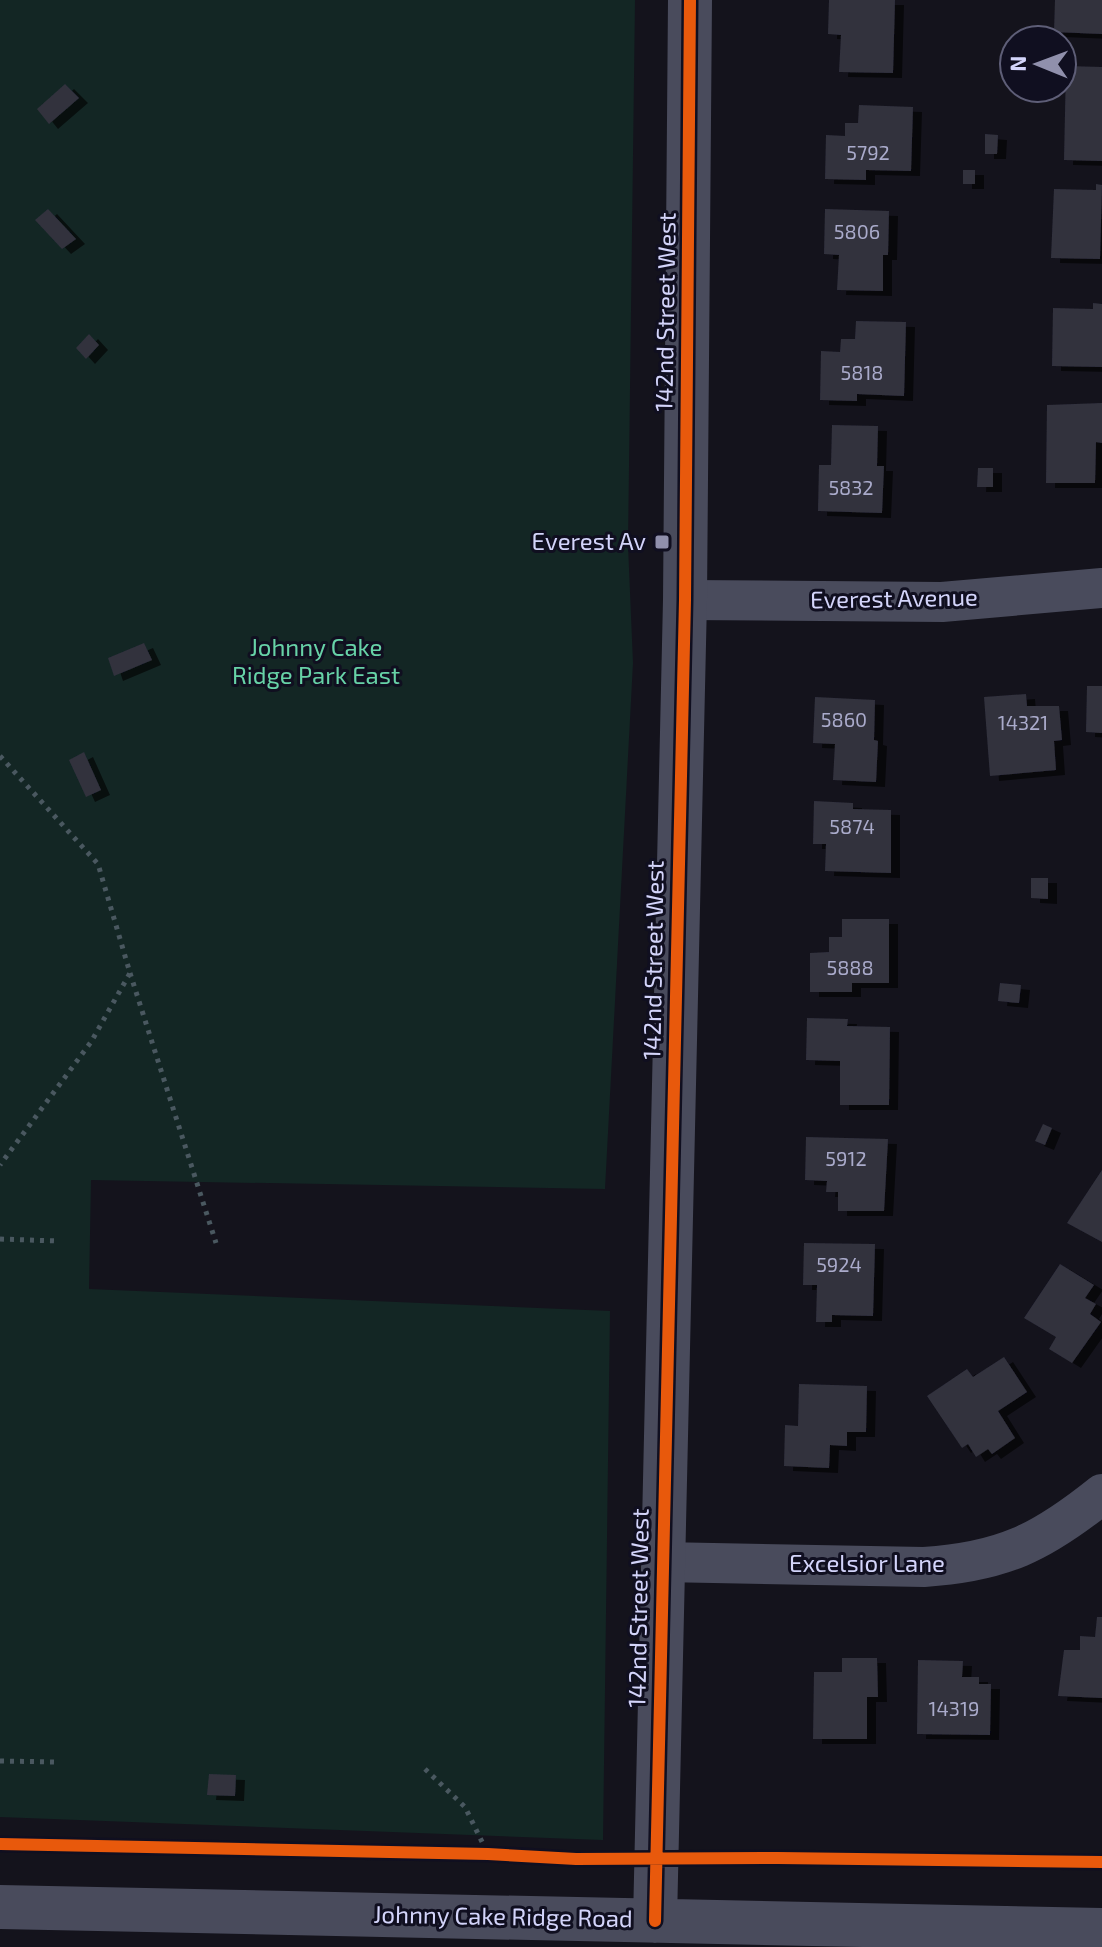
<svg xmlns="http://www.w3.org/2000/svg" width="1102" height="1947" font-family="'Exo 2',sans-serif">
<defs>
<filter id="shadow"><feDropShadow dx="9" dy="5" stdDeviation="0" flood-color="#0009"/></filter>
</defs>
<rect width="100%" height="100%" fill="#14131c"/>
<path fill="#132624" d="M0 0H635L628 545 633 663 605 1189 91 1180 89 1289 610 1311 603 1840 0 1817Z"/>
<path fill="#31313e" filter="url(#shadow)" d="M829 0H895L893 73 839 72 841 35 828 34Z
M1055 0H1102V34L1054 32Z
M1066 66 1102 67V161L1064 160Z
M65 84 79 98 49 124 37 109Z
M859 105 913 107 911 171 866 170V180L825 179 826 135 845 136V123H858Z
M985 134 998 135 997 154H985Z
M963 170H975V184H963Z
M1096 184 1102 185 1100 259 1051 258 1054 189 1096 190Z
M48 209 76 239 62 249 35 220Z
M825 209 889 211 888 255H883V291L837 290 839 255 824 254Z
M1093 303 1102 304V367L1052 366 1053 308 1093 309Z
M856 321 906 322 904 396 857 394V401L820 400 821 351 840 352 841 339H855Z
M89 334 99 345 86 359 76 348Z
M1102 403V443L1096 442 1095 483H1046L1047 405Z
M832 425 878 426 877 466H884L882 513 818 511 819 465H831Z
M978 468H993V487H977Z
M144 643 152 660 114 676 108 658Z
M1087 686H1102V733L1086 732Z
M1026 694 1027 706H1059L1062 740 1054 741 1056 770 990 776 984 697Z
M815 697 875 700 874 740 878 741 876 782 833 780 835 744 813 743Z
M84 752 101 790 86 797 69 760Z
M814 801 853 803V809L891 810V873L825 871 826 844H813Z
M1031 878H1048V899L1031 898Z
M842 919H889V983H852V992H810V953L829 952V937H842Z
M1000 983 1021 985 1019 1003 998 1001Z
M807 1018 848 1019 847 1026 890 1027 889 1105H840V1061L806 1060Z
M1043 1124 1052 1128 1045 1145 1035 1141Z
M806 1137 888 1139 884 1211H838V1192H826L827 1181 805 1180Z
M1102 1170V1242L1067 1223Z
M804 1243 875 1244 873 1316 832 1315V1322H816L817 1285H803Z
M1060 1264 1094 1285 1085 1298 1096 1304 1090 1314 1101 1322 1072 1363 1049 1349 1056 1337 1024 1318Z
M1004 1357 1027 1392 998 1411 1015 1438 992 1454 988 1449 976 1457 968 1444 962 1448 927 1396 967 1369 973 1377Z
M799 1384 867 1386 866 1432H847V1446L830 1445 829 1468 784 1466 785 1425 798 1426Z
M1097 1617H1102V1698L1058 1696 1064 1650H1080V1636L1095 1637Z
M842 1658H877L878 1697H867V1739H813L814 1672H842Z
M918 1660 963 1661 962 1677H979V1684H991L990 1735 917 1734Z
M209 1774 236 1775 235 1796 207 1795Z"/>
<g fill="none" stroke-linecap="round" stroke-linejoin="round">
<path stroke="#4a5860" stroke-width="5" stroke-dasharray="4 6" stroke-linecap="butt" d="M0 756 98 864 130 973 91 1042 0 1165
M130 973 216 1243
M0 1239 58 1241
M0 1761 55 1762
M425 1769 465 1807 488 1854"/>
<path stroke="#494b5c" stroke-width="40" d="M685 600 942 602 1102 588
M662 1562 924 1567C1002 1562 1041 1543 1102 1494"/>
<path stroke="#494b5c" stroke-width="44" d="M0 1907 1102 1930
M655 1921 685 600 690 0"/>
<g stroke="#100f20" stroke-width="17">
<path id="cycleway" d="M0 1844 488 1854 576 1859 778 1858 1102 1862
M655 1921 685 600 690 0"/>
</g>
<use href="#cycleway" stroke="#e8590c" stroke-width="12"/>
</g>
<rect fill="#9090ac" stroke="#100f20" stroke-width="3" x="654" y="534" width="16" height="16" rx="4"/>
<g text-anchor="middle" stroke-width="6" stroke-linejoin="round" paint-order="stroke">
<g font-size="20" fill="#aaabcb">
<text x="868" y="160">5792</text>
<text x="857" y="239">5806</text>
<text x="862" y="380">5818</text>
<text x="851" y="495">5832</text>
<text x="844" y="727">5860</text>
<text x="1023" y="730">14321</text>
<text x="852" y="834">5874</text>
<text x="850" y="975">5888</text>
<text x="846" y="1166">5912</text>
<text x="839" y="1272">5924</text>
<text x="954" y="1716">14319</text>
</g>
<g font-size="24" fill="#d3d4fa" stroke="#100f20">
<text transform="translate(666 312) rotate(-89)" y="8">142nd Street West</text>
<text transform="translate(894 599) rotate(-1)" y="8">Everest Avenue</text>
<text transform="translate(654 960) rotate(-89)" y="8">142nd Street West</text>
<text x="867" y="1572">Excelsior Lane</text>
<text transform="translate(639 1608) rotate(-89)" y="8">142nd Street West</text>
<text transform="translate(503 1917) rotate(1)" y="8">Johnny Cake Ridge Road</text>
</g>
<g font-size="24" fill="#d3d4fa" stroke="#100f20" text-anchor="end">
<text x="646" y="550">Everest Av</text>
</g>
<g font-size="24" fill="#67d2a7" stroke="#100f20">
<text x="316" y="656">Johnny Cake<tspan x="316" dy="28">Ridge Park East</tspan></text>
</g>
</g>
<g transform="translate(1038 64) rotate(271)"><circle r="38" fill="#100f20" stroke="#5e5e77" stroke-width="2"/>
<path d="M0-6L14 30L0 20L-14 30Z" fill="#9090ac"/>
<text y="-12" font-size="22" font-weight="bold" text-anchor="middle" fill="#d3d4fa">N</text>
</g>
</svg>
